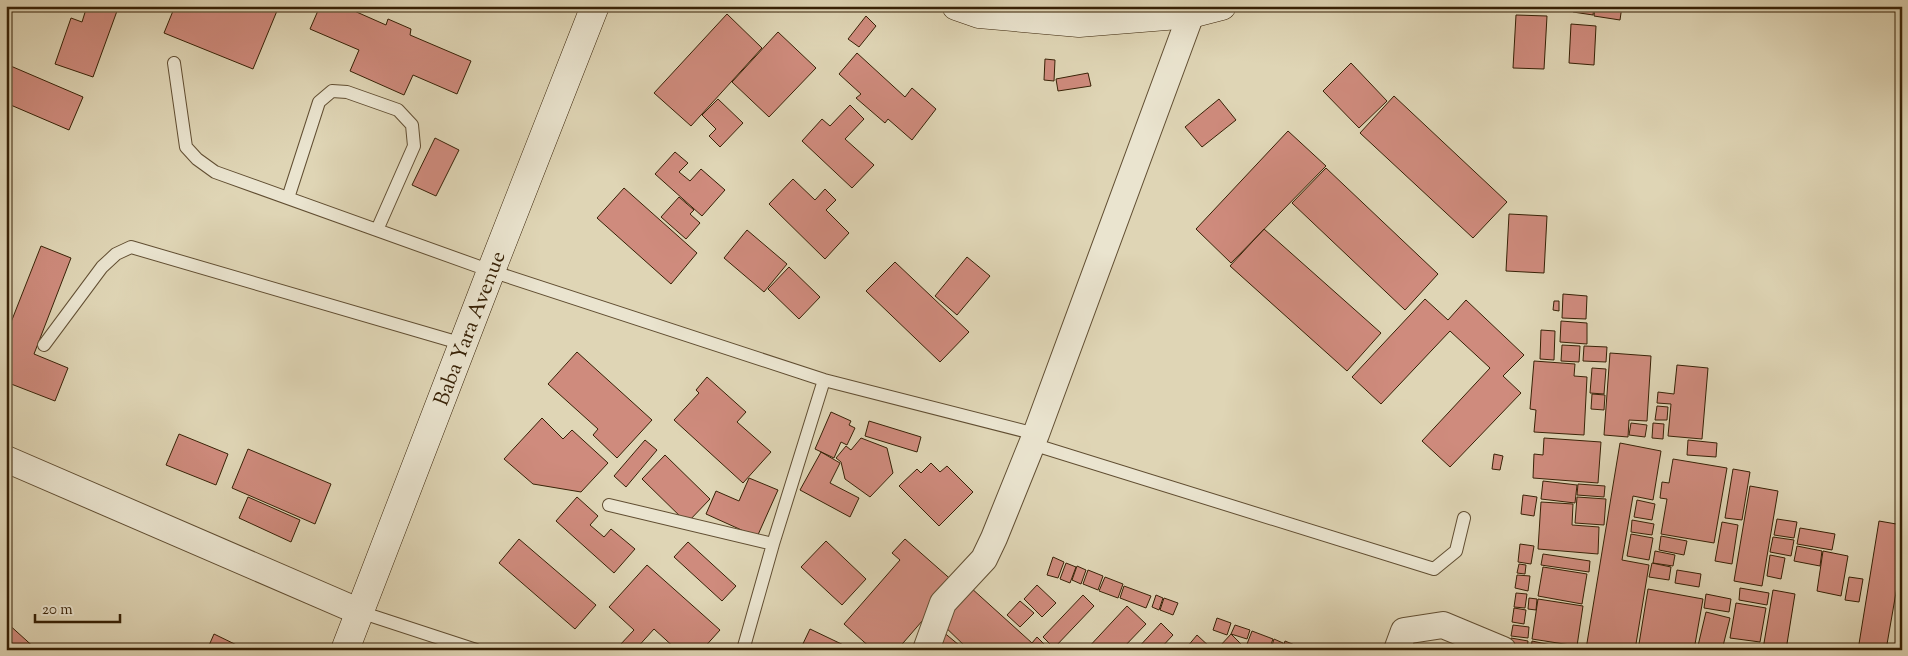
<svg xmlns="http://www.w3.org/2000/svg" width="1908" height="656" font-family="'Sorts Mill Goudy',serif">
<rect width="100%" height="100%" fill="#dfd5b5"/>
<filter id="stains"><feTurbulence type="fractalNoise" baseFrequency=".004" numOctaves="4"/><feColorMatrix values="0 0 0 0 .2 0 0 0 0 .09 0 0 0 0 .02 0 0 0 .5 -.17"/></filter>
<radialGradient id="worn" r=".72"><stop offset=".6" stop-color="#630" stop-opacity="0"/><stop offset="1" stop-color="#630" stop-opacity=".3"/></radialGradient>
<path fill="#cf8b7d" stroke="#372106" d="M87 6H103L117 11 93 77 55 64 71 18 82 22Z
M175 6H279L253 69 164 33Z
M320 6H343L386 25 388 19 411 29 410 35 471 61 457 94 413 75 404 95 350 71 359 50 310 29Z
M1574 6H1594L1593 15 1573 12Z
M1595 6H1622L1620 20 1594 16Z
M727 14 762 48 691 126 654 93Z
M1516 15 1547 16 1544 69 1513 68Z
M866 16 876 26 859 47 848 39Z
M1571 24 1596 26 1594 65 1569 63Z
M778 32 816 68 769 117 732 82Z
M857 53 905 97 912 88 936 109 912 140 888 119 885 123 856 98 861 94 839 74Z
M1045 59 1055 60 1054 81 1044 80Z
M1351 63 1387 101 1359 128 1323 91Z
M6 64 83 97 69 130 6 103Z
M1088 73 1091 86 1058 91 1056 79Z
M1394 96 1507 202 1473 238 1360 133Z
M718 99 743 123 720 147 709 136 716 129 702 115Z
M1219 99 1236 120 1202 147 1185 127Z
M850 105 864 119 845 139 874 165 852 188 802 141 822 119 830 126Z
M1288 131 1326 166 1231 263 1196 229Z
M435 138 459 150 436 196 412 185Z
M675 152 688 163 679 172 690 181 701 169 725 190 702 216 655 174Z
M1326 168 1438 274 1405 310 1292 203Z
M793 179 815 200 825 189 836 200 826 210 849 233 825 259 769 204Z
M624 188 697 253 671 284 597 218Z
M679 197 694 210 690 214 700 223 686 239 661 217Z
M1509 214 1547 216 1544 273 1506 271Z
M1264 229 1381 333 1347 371 1230 266Z
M747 230 787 264 764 292 724 258Z
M41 246 71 258 34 354 68 368 55 401 6 382V335Z
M967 257 990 276 957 315 935 296Z
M895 262 969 332 940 362 866 291Z
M789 267 820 297 799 319 768 289Z
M1563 294 1587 296 1586 319 1562 318Z
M1425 299 1448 320 1466 300 1524 355 1503 376 1521 393 1450 467 1422 441 1490 368 1450 331 1381 404 1352 377Z
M1554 301H1559V311L1553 310Z
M1561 321 1587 323V344L1560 342Z
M1541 330 1555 331 1554 360 1540 359Z
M1562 345 1580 346 1579 362 1561 361Z
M1584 346 1607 347 1606 362 1583 361Z
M577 352 652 420 617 458 593 435 598 429 548 384Z
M1610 353 1651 356 1647 421 1629 420 1628 437 1604 435Z
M1534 361 1575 364 1574 376 1587 377 1584 435 1534 432 1536 410 1530 409Z
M1677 365 1708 368 1702 439 1668 436 1671 404 1657 403 1658 392 1674 394Z
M1592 368 1606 369 1604 394 1590 393Z
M707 377 746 412 737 422 771 452 743 483 674 420 699 393 696 390Z
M1592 394 1605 395 1604 410 1591 409Z
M1657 406 1668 407 1667 420H1655Z
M831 412 851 421 849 425 855 428 847 445 841 442 834 458 815 449Z
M542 418 563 439 572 430 608 463 581 492 533 484 504 459Z
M869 421 921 437 917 452 865 436Z
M1631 423 1647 425 1645 437 1629 435Z
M1653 423 1664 424 1663 439 1652 438Z
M179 434 228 454 216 485 166 465Z
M861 438 887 448 893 473 870 497 845 479 841 462 836 458 846 446 851 450Z
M1544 438 1601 442 1598 483 1533 478 1534 454 1543 455Z
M645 440 657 450 626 487 614 476Z
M1688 440 1717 443 1716 457 1687 455Z
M1620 443 1661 451 1653 500 1633 496 1622 560 1649 565 1635 650H1591L1586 649Z
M248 449 331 484 315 524 232 488Z
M821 452 840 463 830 483 859 498 850 517 800 490Z
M1494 454 1503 456 1500 470 1492 469Z
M665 455 710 499 687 523 642 479Z
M1673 459 1727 468 1714 543 1661 534 1667 499 1660 498 1662 482 1669 483Z
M931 463 940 472 947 466 973 492 939 526 899 486 917 469 921 473Z
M1733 469 1750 472 1742 520 1725 518Z
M749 478 778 490 757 537 706 514 716 491 739 501Z
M1543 481 1577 485 1575 503 1541 499Z
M1578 484 1605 486 1604 497 1577 495Z
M1750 486 1778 491 1762 586 1734 581Z
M1523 495 1537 497 1534 516 1521 514Z
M248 497 300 520 291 542 239 518Z
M577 497 598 516 590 525 604 537 611 529 635 549 614 573 556 521Z
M1577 497 1606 499 1604 525 1575 523Z
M1637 500 1655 504 1652 520 1634 517Z
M1541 502 1573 504 1572 525 1599 527 1598 554 1538 549Z
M1777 519 1797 522 1794 538 1774 535Z
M1632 520 1654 524 1652 535 1631 532Z
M1879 521 1902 525V558L1886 650H1858Z
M1722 522 1738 525 1732 564 1715 561Z
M1800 528 1835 534 1832 550 1797 544Z
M1631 534 1653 538 1649 560 1627 556Z
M1661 536 1687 541 1684 555 1659 550Z
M1773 537 1794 540 1791 556 1770 552Z
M519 539 596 605 575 629 499 563Z
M905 539 955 583 897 650H873L844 624 900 560 892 553Z
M826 541 866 579 842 605 801 567Z
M688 542 736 586 722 601 674 557Z
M1520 544 1534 546 1531 564 1518 562Z
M1797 546 1822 551 1820 566 1794 561Z
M1655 551 1675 555 1673 566 1653 563Z
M1823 551 1848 556 1841 596 1817 591Z
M1543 554 1590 561 1589 572 1541 565Z
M1770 555 1785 558 1781 579 1767 576Z
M1053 557 1064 562 1058 578 1047 575Z
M1066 563 1076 567 1070 583 1060 579Z
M1652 563 1671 567 1669 580 1649 577Z
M1519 564 1526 565 1525 574 1517 573Z
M647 565 720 630 702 650H677L654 629 635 650H624L619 646 634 630 609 607Z
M1077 566 1086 570 1081 584 1072 580Z
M1543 567 1587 574 1582 604 1538 596Z
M1088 570 1103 576 1098 590 1083 584Z
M1677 570 1701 574 1699 587 1675 583Z
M1517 575 1530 576 1528 591 1515 588Z
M1105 577 1123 584 1118 598 1099 591Z
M1849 577 1863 579 1859 602 1845 600Z
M1037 585 1056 603 1042 617 1024 599Z
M1124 586 1151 596 1146 608 1120 598Z
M970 587 1032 643 1037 637 1050 650H969L938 620Z
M1740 588 1769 593 1767 605 1739 600Z
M1648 589 1703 599 1694 650H1638Z
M1773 590 1795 594 1786 650 1763 649Z
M1516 593 1527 594 1525 608 1514 607Z
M1706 594 1731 599 1729 612 1704 608Z
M1083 595 1094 606 1054 648 1043 637Z
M1156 595 1163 598 1159 610 1152 607Z
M1164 598 1178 603 1173 615 1160 610Z
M1529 598 1537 599 1536 610 1528 609Z
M1538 599 1583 606 1577 646 1532 639Z
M1020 601 1034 613 1020 627 1007 615Z
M1736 603 1766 608 1760 642 1730 638Z
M1127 606 1146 624 1121 650H1086Z
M1514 608 1526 610 1524 624 1512 622Z
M1706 612 1730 618 1722 650H1697Z
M1217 618 1231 623 1227 635 1213 630Z
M6 622 37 650H6Z
M1161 623 1173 635 1159 650H1136Z
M1235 625 1250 630 1247 639 1231 634Z
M1513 625 1529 627 1528 638 1511 636Z
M810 629 854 650H800Z
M942 631 965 650H934Z
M1252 631 1273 639 1269 650H1263L1247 644Z
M214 634 247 650H207Z
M1231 634 1243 646 1239 650H1224L1220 646Z
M1197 635 1212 649 1211 650H1189L1187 647Z
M1511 638 1528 641 1527 650 1510 649Z
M1274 639 1283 643 1281 650 1271 649Z
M1285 641 1302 648 1301 650H1282Z
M1532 641 1551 645 1550 650H1531Z"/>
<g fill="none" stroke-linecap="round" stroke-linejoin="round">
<g stroke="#614e32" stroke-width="14">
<path id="lane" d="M174 63 186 147 197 159 215 172 491 271 824 380 1036 434
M288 198 319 102 332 91 347 92 398 110 412 125 414 146 377 230
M44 345 102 267 116 254 131 247 463 344
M1032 444 1434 569 1456 551 1464 518
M609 505 773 544
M360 612 476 650
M743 650 773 544 824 380"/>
</g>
<g stroke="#614e32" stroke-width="28">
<path id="street" d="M6 459 360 612
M926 650 943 603 984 559 994 538 1036 434 1191 14
M1397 650 1404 631 1443 625 1503 650"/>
</g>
<g stroke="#372106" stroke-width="29">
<g id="secondary">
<path d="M956 6 979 14 1079 23 1191 14 1222 6"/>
<path id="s1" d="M345 650 491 271 595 6"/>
</g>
</g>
<use href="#lane" stroke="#eae4cf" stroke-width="12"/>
<use href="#street" stroke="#eae4cf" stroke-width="26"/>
<use href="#secondary" stroke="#eae4cf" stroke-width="28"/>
</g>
<g text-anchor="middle" stroke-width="4.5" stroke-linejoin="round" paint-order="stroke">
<g font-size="21" fill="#372106" stroke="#eae4cf">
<text dy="7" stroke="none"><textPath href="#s1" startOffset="345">Baba Yara Avenue</textPath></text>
</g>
</g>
<rect width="1908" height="656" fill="none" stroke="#dfd5b5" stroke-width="25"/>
<rect x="8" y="8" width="1893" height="641" fill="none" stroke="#372106" stroke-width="2.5"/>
<rect x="12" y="12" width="1883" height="631" fill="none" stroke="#372106"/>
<path d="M35 614v8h85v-8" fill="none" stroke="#372106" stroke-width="2.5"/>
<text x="42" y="614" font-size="15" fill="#372106" stroke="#eae4cf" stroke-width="4" paint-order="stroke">20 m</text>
<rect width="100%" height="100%" filter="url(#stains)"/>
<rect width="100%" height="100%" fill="url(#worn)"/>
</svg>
